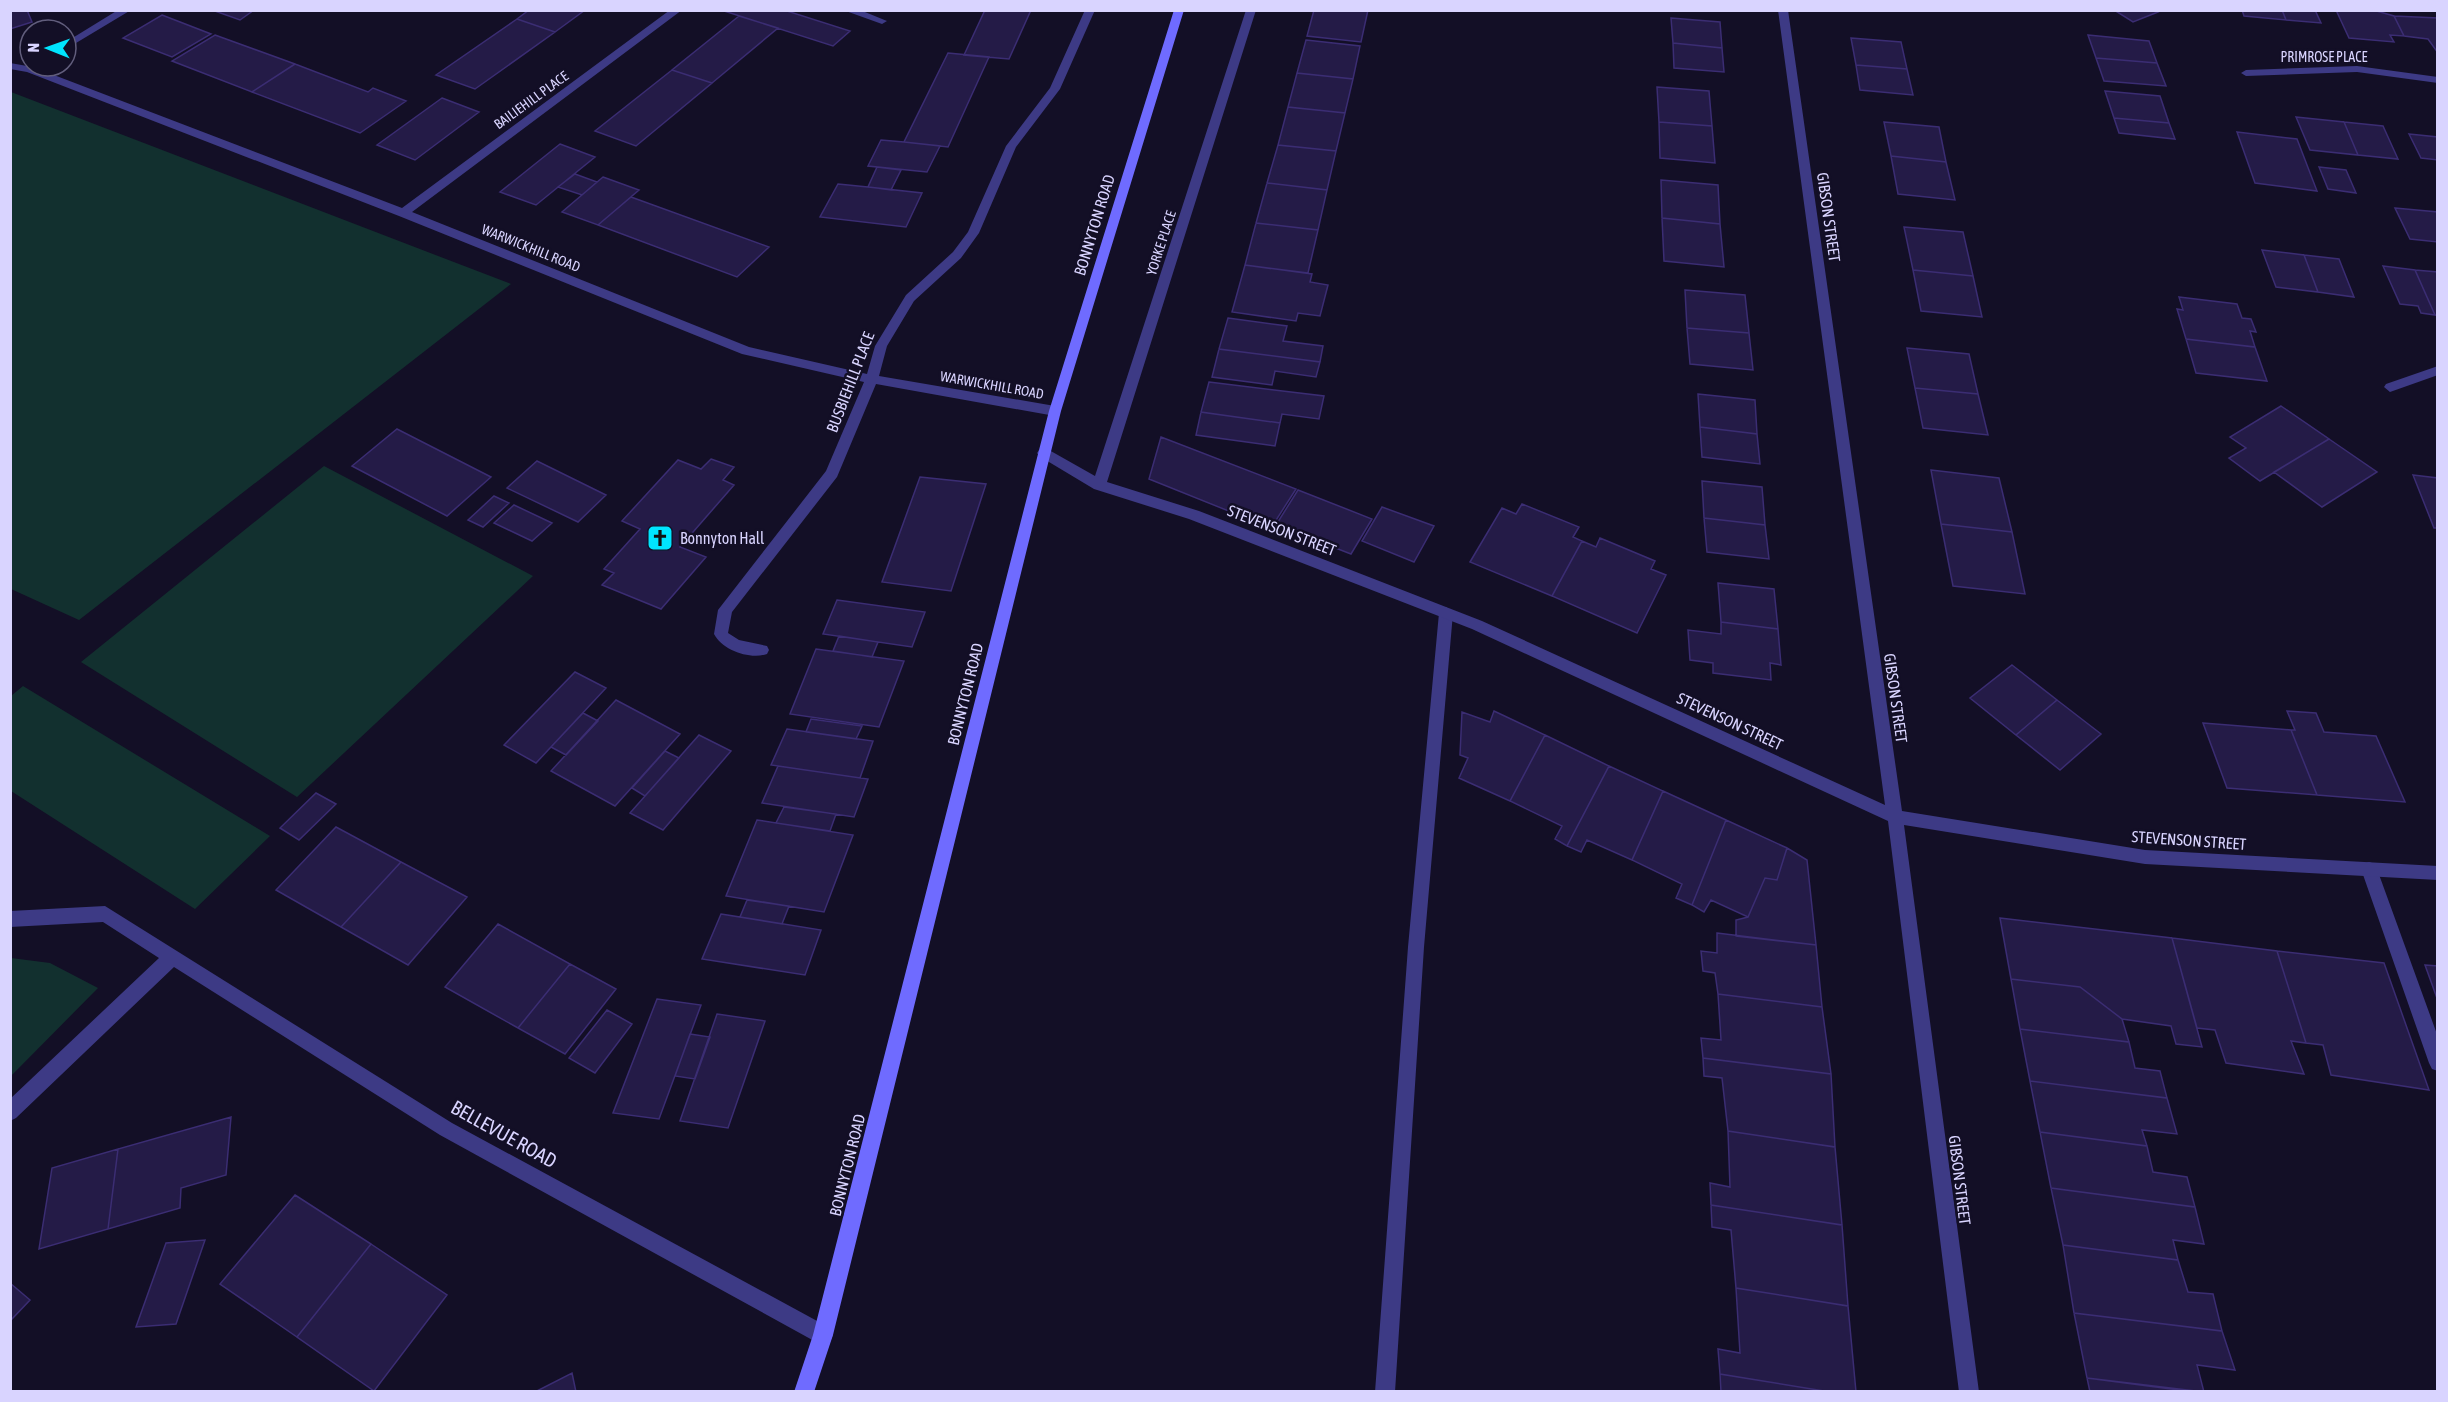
<svg xmlns="http://www.w3.org/2000/svg" width="2448" height="1402" font-family="'Asap Condensed',sans-serif">
<rect width="100%" height="100%" fill="#130f26"/>
<path fill="#12302f" d="M10 92H11L511 284 79 620 11 589Z
M324 466 533 576 297 797 81 662Z
M23 686 270 836 195 909 11 791V696Z
M11 958 50 963 98 988 11 1076Z"/>
<path fill="#241b47" stroke="#3b2d73" stroke-width="1.5" d="M10 10H27L32 22 10 29Z
M212 10H254L240 20Z
M529 10H585L555 32 517 19Z
M721 10H784L850 31 833 46Z
M985 10H1031L1009 59 964 55Z
M1314 10H1368L1361 42 1307 36Z
M2114 10H2155L2158 12 2133 22Z
M2242 10H2282L2286 20 2244 16Z
M2282 10H2315L2321 23 2286 20Z
M2336 10H2373L2394 16 2404 36 2390 35 2394 42 2349 38Z
M162 15 211 34 172 57 123 38Z
M739 16 778 28 712 83 672 70Z
M2394 16 2438 18V53L2428 39 2404 36Z
M1671 18 1720 22 1722 48 1673 43Z
M517 19 555 32 475 89 436 75Z
M215 35 295 64 252 92 172 61Z
M2088 35 2149 41 2157 63 2096 58Z
M1851 38 1901 42 1907 69 1856 65Z
M1306 40 1360 46 1353 79 1297 73Z
M1673 43 1722 48 1724 72 1674 68Z
M948 53 989 57 948 147 904 142Z
M2096 58 2157 63 2166 86 2104 81Z
M295 64 368 92 373 88 406 101 360 133 252 92Z
M1856 65 1907 69 1913 95 1860 90Z
M672 70 712 83 636 146 595 131Z
M1297 73 1353 79 1345 113 1288 107Z
M1657 87 1709 91 1712 126 1659 122Z
M2105 91 2160 96 2169 123 2114 118Z
M442 98 479 112 415 160 377 145Z
M1288 107 1345 113 1336 151 1278 145Z
M2296 117 2344 122 2358 155 2310 150Z
M2114 118 2169 123 2175 139 2119 133Z
M1659 122 1712 126 1715 163 1660 158Z
M1884 122 1939 127 1946 162 1891 156Z
M2344 122 2383 126 2398 159 2358 155Z
M2237 132 2297 139 2317 191 2255 183Z
M2409 134 2438 137V160L2421 158Z
M881 140 904 142 940 146 927 172 868 166Z
M560 144 595 157 536 205 500 192Z
M1278 145 1336 151 1327 190 1267 183Z
M1891 156 1946 162 1955 200 1898 194Z
M877 167 901 170 891 190 868 187Z
M2319 167 2346 170 2356 193 2328 189Z
M575 174 597 182 582 195 558 187Z
M603 177 639 190 598 225 562 212Z
M1661 180 1718 185 1720 224 1662 218Z
M1267 183 1327 190 1318 230 1256 223Z
M838 184 868 187 922 193 906 227 820 217Z
M631 197 769 247 737 277 598 225Z
M2395 208 2438 212V242L2410 239Z
M1662 218 1720 224 1724 267 1664 261Z
M1256 223 1318 230 1308 273 1245 265Z
M1904 227 1963 232 1973 276 1913 270Z
M2262 250 2304 255 2318 292 2276 287Z
M2304 255 2339 259 2354 297 2318 292Z
M1245 265 1312 274 1310 282 1328 285 1320 316 1298 313 1296 321 1232 312Z
M2383 266 2415 270 2435 315 2421 313 2418 306 2400 304Z
M1913 270 1973 276 1982 317 1921 311Z
M2415 270 2438 272V315H2435Z
M1685 290 1745 295 1749 333 1687 328Z
M2179 297 2237 304 2242 318 2251 319 2256 332 2250 331 2255 347 2186 339 2177 309 2183 310Z
M1228 318 1287 326 1283 341 1323 346 1320 362 1219 349Z
M1687 328 1749 333 1753 370 1690 364Z
M2186 339 2255 347 2267 381 2196 373Z
M1907 348 1969 354 1978 394 1915 388Z
M1219 349 1320 362 1316 377 1275 371 1272 385 1212 377Z
M1209 382 1324 396 1319 419 1282 414 1280 423 1201 412Z
M1915 388 1978 394 1988 435 1923 428Z
M1698 394 1755 400 1757 434 1700 427Z
M2281 406 2329 439 2260 481 2229 458 2246 448 2230 437Z
M1201 412 1280 423 1275 446 1196 435Z
M1700 427 1757 434 1760 464 1702 457Z
M397 429 491 477 447 516 352 466Z
M1161 437 1296 489 1271 528 1149 479Z
M2329 439 2377 472 2322 507 2274 472Z
M711 459 734 467 723 480 734 485 680 547 706 557 661 609 602 585 614 573 604 569 640 529 622 521 678 460 701 469Z
M537 461 606 495 578 522 507 488Z
M1931 470 1999 478 2012 532 1941 524Z
M2413 475 2438 478V528H2434Z
M920 477 986 484 951 591 882 582Z
M1702 481 1762 487 1765 525 1704 518Z
M1298 490 1372 519 1351 554 1276 525Z
M494 496 509 503 483 527 468 520Z
M1522 504 1579 527 1573 537 1582 541 1552 596 1470 562 1502 508 1516 514Z
M514 505 552 523 532 541 494 523Z
M1382 507 1434 526 1414 562 1362 541Z
M1704 518 1765 525 1769 559 1707 552Z
M1941 524 2012 532 2025 594 1953 586Z
M1600 538 1655 561 1651 569 1666 575 1637 633 1552 596 1582 541 1596 547Z
M1718 583 1774 589 1778 629 1721 622Z
M837 600 925 612 912 647 823 634Z
M1721 622 1778 629 1781 665 1770 663 1771 680 1713 673V663L1690 660 1688 630 1721 634Z
M839 636 878 642 872 657 833 651Z
M816 649 904 661 879 727 790 714Z
M2012 665 2057 700 2016 735 1970 698Z
M575 672 606 688 536 763 504 745Z
M616 700 680 734 615 806 551 771Z
M2057 700 2101 734 2060 770 2016 735Z
M1494 711 1545 735 1510 801 1459 778 1468 758 1460 755 1462 712 1490 722Z
M2287 711 2316 713 2324 732 2376 736 2405 802 2317 795 2291 730H2295Z
M583 713 598 721 566 755 551 747Z
M811 719 862 726 856 739 806 732Z
M2203 723 2291 730 2317 795 2227 788Z
M787 729 873 741 860 778 771 765Z
M699 735 731 751 663 830 630 813Z
M1545 735 1609 766 1567 846 1555 839 1562 826 1510 801Z
M665 751 679 758 645 796 632 788Z
M778 766 868 779 854 817 762 803Z
M1609 766 1663 791 1632 860 1587 840 1581 852 1567 846Z
M1663 791 1726 820 1692 905 1676 898 1682 884 1632 860Z
M316 793 336 804 299 840 280 828Z
M784 807 836 814 830 831 776 823Z
M757 820 853 835 824 912 726 896Z
M1726 820 1787 848 1777 880 1765 878 1748 917 1711 900 1704 912 1692 905Z
M336 827 401 862 341 927 276 890Z
M1787 848 1807 860 1816 945 1736 936V920L1748 917 1765 878 1777 880Z
M401 862 467 897 408 965 341 927Z
M747 900 789 906 782 924 740 917Z
M721 914 821 930 805 975 702 959Z
M2000 918 2172 938 2202 1047 2176 1044 2171 1026 2122 1019 2080 987 2011 979Z
M498 924 570 964 518 1028 445 987Z
M1717 933 1816 945 1822 1007 1718 994 1715 973 1703 971 1701 951 1717 953Z
M2172 938 2277 951 2306 1043 2291 1041 2304 1074 2226 1063 2215 1030 2197 1028Z
M2277 951 2384 963 2429 1090 2331 1075 2323 1045 2306 1043Z
M570 964 616 989 565 1054 518 1028Z
M2425 965 2438 966V1001Z
M2011 979 2080 987 2122 1019 2129 1042 2020 1029Z
M1718 994 1822 1007 1831 1074 1703 1058 1701 1038 1721 1040Z
M657 999 701 1005 659 1119 613 1113Z
M607 1010 632 1024 595 1073 569 1058Z
M717 1014 765 1021 728 1128 680 1121Z
M2020 1029 2129 1042 2135 1068 2160 1071 2167 1098 2030 1081Z
M690 1034 710 1037 695 1079 675 1076Z
M1703 1058 1831 1074 1835 1147 1728 1131 1722 1078 1704 1076Z
M2030 1081 2167 1098 2177 1134 2142 1130 2147 1146 2040 1132Z
M231 1117 226 1175 181 1188 180 1208 108 1229 118 1149Z
M1728 1131 1835 1147 1842 1225 1711 1205 1710 1183 1730 1187Z
M2040 1132 2147 1146 2153 1172 2187 1177 2195 1207 2051 1188Z
M118 1149 108 1229 39 1249 52 1168Z
M2051 1188 2195 1207 2204 1244 2173 1240 2178 1260 2063 1245Z
M295 1195 371 1244 297 1337 220 1284Z
M1711 1205 1842 1225 1848 1306 1736 1288 1731 1230 1712 1227Z
M205 1240 176 1324 136 1327 166 1243Z
M371 1244 447 1295 374 1391 297 1337Z
M2063 1245 2178 1260 2188 1292 2213 1294 2222 1331 2074 1313Z
M10 1283 30 1300 10 1321Z
M1736 1288 1848 1306 1856 1392H1830L1720 1374 1718 1349 1740 1353Z
M2074 1313 2222 1331 2235 1370 2197 1365 2204 1392 2087 1378Z
M572 1373 576 1392H535Z
M1720 1374 1830 1392H1721Z
M2087 1378 2194 1392H2090Z"/>
<g fill="none" stroke-linecap="round" stroke-linejoin="round">
<path fill="#3d3a85" fill-rule="evenodd" d="M843 10H860L887 21 882 24Z
M1446 607 1453 613 1424 947 1395 1392H1375L1408 947 1439 613Z
M2369 862 2375 864 2377 869 2438 1037V1071L2432 1069 2429 1063 2361 869 2363 864Z"/>
<path fill="#3d3a85" fill-rule="evenodd" d="M118 10H131L66 49V42Z
M670 10H682L412 212 749 347 867 374 875 346 906 295 953 252 968 232 1006 146 1050 88 1085 10H1095L1060 89 1016 147 979 233 961 258 914 301 887 346 879 376 1055 406 1061 411 1055 416 876 384 837 477 732 612 728 633 739 640 767 646 769 650 767 654C750 660 722 650 714 634L718 610 826 471 864 382 742 354 399 216 27 72 10 69V63L33 67 402 208Z
M1246 10H1256L1107 482 1199 511 1482 621 1885 805 1778 10H1788L1902 811 2145 850 2438 866V880L2145 864 1904 825 1979 1392H1959L1888 821 1472 629 1189 519 1094 489 1039 456 1037 453 1039 450H1049L1095 476Z
M2357 66 2438 77V83L2357 72 2246 76 2241 73 2246 70Z
M2438 366V375L2390 392 2384 387 2386 384Z
M105 906 452 1123 830 1328 833 1335 830 1342 823 1345 816 1342 440 1135 174 967 16 1118 10 1121V1099L159 958 103 922 10 927V911Z"/>
<path fill="#6f6bff" fill-rule="evenodd" d="M1174 10H1184L1061 411 833 1335 814 1392H794L813 1335 1049 411Z"/>
</g>
<defs>
<g id="church-square" transform="scale(1.35)"><rect x="-9" y="-9" width="18" height="18" rx="4" fill="#00e5ff" stroke="#130f26"/><path d="M-1.2-6h2.4v3.5h3.3v2.4h-3.3V6h-2.4V-.1h-3.3v-2.4h3.3Z" fill="#111"/></g>
</defs>
<g fill-rule="evenodd">
<use href="#church-square" x="660" y="538"/>
</g>
<g text-anchor="middle" stroke-width="5" stroke-linejoin="round" paint-order="stroke">
<g font-size="14" fill="#d9d4ff" stroke="#130f26">
<text x="2324" y="62">PRIMROSE PLACE</text>
<text transform="translate(531 100) rotate(-36)" y="5">BAILIEHILL PLACE</text>
<text transform="translate(1161 243) rotate(-72)" y="5">YORKE PLACE</text>
<text transform="translate(531 248) rotate(22)" y="5">WARWICKHILL ROAD</text>
<text transform="translate(992 385) rotate(10)" y="5">WARWICKHILL ROAD</text>
</g>
<g font-size="16" fill="#d9d4ff" stroke="#130f26">
<text transform="translate(1829 217) rotate(82)" y="6">GIBSON STREET</text>
<text transform="translate(1094 225) rotate(-73)" y="6">BONNYTON ROAD</text>
<text transform="translate(850 382) rotate(-69)" y="6">BUSBIEHILL PLACE</text>
<text transform="translate(1282 530) rotate(21)" y="6">STEVENSON STREET</text>
<text transform="translate(965 694) rotate(-76)" y="6">BONNYTON ROAD</text>
<text transform="translate(1896 698) rotate(82)" y="6">GIBSON STREET</text>
<text transform="translate(1730 721) rotate(25)" y="6">STEVENSON STREET</text>
<text transform="translate(2189 840) rotate(4)" y="6">STEVENSON STREET</text>
<text transform="translate(847 1165) rotate(-76)" y="6">BONNYTON ROAD</text>
<text transform="translate(1960 1180) rotate(83)" y="6">GIBSON STREET</text>
</g>
<g font-size="16" fill="#d9d4ff" stroke="#130f26" text-anchor="start">
<text x="680" y="544">Bonnyton Hall</text>
</g>
<g font-size="20" fill="#d9d4ff" stroke="#130f26">
<text transform="translate(504 1134) rotate(29)" y="7">BELLEVUE ROAD</text>
</g>
</g>
<rect width="2448" height="1402" fill="none" stroke="#d9d4ff" stroke-width="24"/>
<g transform="translate(48 48) rotate(271)"><circle r="28" fill="#130f26" stroke="#625e7d" stroke-width="1.5"/>
<path d="M0-4.5L10 22L0 15L-10 22Z" fill="#00e5ff"/>
<text y="-9" font-size="16" font-weight="bold" text-anchor="middle" fill="#d9d4ff">N</text>
</g>
</svg>
